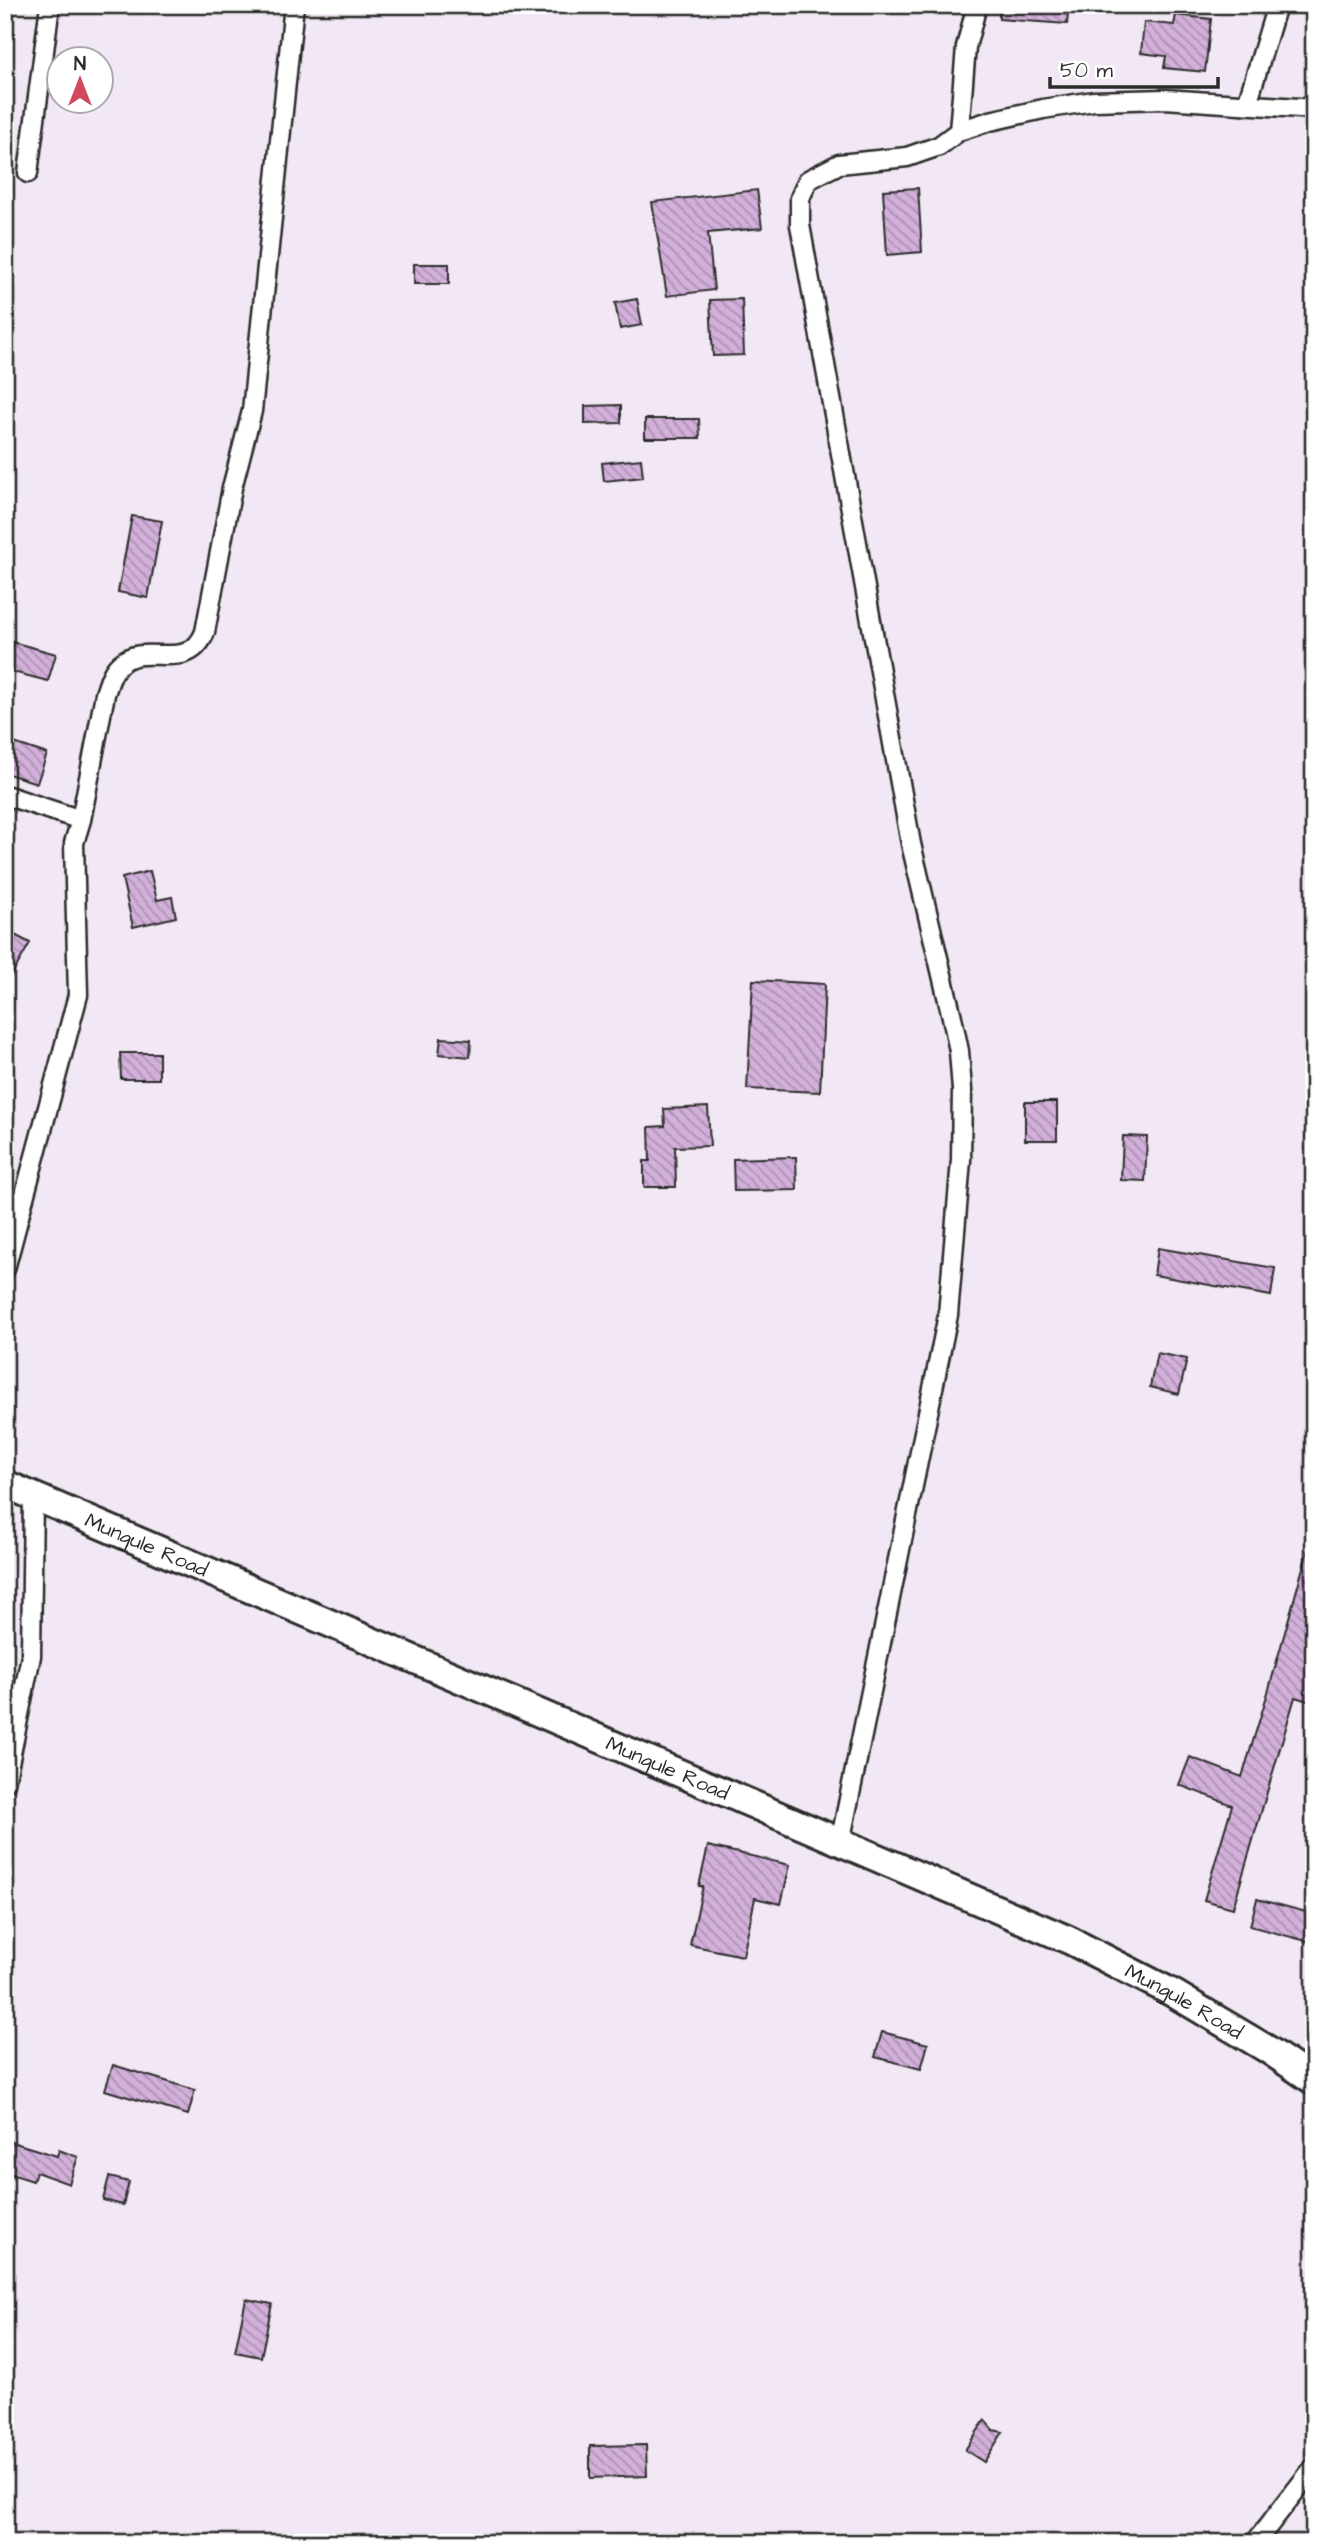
<svg xmlns="http://www.w3.org/2000/svg" width="1319" height="2548" font-family="'Architects Daughter',sans-serif">
<defs>
<pattern id="building-back-hatch" width="6" height="6" patternUnits="userSpaceOnUse" patternTransform="scale(1.75)"><rect width="6" height="6" fill="#d2b0da"/><path d="M-1 5l2 2M0 0l6 6M5-1l2 2" fill="none" stroke="#ab8fb1"/></pattern>
</defs>
<rect width="100%" height="100%" fill="#f2e7f4"/>
<filter id="ink" filterUnits="userSpaceOnUse"><feTurbulence type="fractalNoise" baseFrequency=".0143" numOctaves="2"/><feDisplacementMap in="SourceGraphic" scale="14" xChannelSelector="R" yChannelSelector="G"/><feConvolveMatrix kernelMatrix="1 2 1 2 8 2 1 2 1" color-interpolation-filters="sRGB"/></filter>
<g filter="url(#ink)">
<path fill="url(#building-back-hatch)" stroke="#2b2b2b" stroke-width="2" d="M999 5H1069L1067 24 999 19Z
M1176 15 1211 19 1205 72 1164 68 1166 56 1141 53 1144 22 1174 25Z
M918 188 922 252 887 255 883 190Z
M757 190 762 228 708 233 714 290 667 296 652 202Z
M414 264H449V284H414Z
M637 299 642 325 620 329 615 303Z
M742 299 744 355 713 356 710 300Z
M621 405V423L585 424V406Z
M645 419H699L700 438H645Z
M641 459 643 477 604 481 602 463Z
M132 516 162 521 148 598 118 592Z
M5 640 56 654 48 681 5 670Z
M5 740 47 754 37 783 5 773Z
M150 871 157 900 172 897 176 917 133 927 122 878Z
M5 930 30 943 5 987Z
M753 980 825 984 820 1092 747 1089Z
M441 1038 471 1040 470 1057 439 1054Z
M120 1053H159V1079H121Z
M1025 1102H1057V1140H1025Z
M708 1107 710 1146 675 1147 676 1187H644V1161H650L649 1127 665 1126 664 1109Z
M1123 1136 1147 1137 1145 1181 1121 1180Z
M796 1157 797 1190 734 1191 733 1159Z
M1158 1248 1275 1268 1271 1296 1154 1275Z
M1157 1353 1187 1359 1179 1394 1150 1387Z
M1309 1546H1314V1703L1295 1697 1233 1908 1204 1900 1232 1805 1179 1785 1190 1757 1242 1777 1269 1689Z
M708 1846 790 1865 781 1904 755 1898 743 1956 690 1945 703 1886H699Z
M1257 1899 1314 1914V1943L1250 1926Z
M882 2032 928 2044 921 2069 875 2057Z
M113 2065 195 2090 188 2115 105 2090Z
M5 2140 57 2156 59 2150 78 2157 69 2184 36 2172 33 2181 5 2172Z
M109 2177 129 2182 123 2205 103 2200Z
M246 2299 272 2304 261 2357 235 2352Z
M985 2420 993 2430 1003 2432 984 2462 965 2450Z
M646 2445 647 2476 590 2478V2446Z"/>
<g fill="none" stroke-linecap="round" stroke-linejoin="round">
<g stroke="#2b2b2b" stroke-width="23">
<path id="street" d="M1247 104 1277 5
M959 131 966 47 977 5
M28 173 50 5
M5 795 81 820
M5 1269 78 995 74 843 81 820 105 694C109 683 111 672 120 664 145 640 188 675 205 632L232 488 252 411 294 5
M5 1783 31 1656 33 1496
M840 1843 948 1315 961 1160 962 1090 959 1051 952 1017 911 844 800 225V198L808 180 839 164 907 157 939 146 959 131 990 121 1043 109 1094 101 1165 99 1314 109
M1255 2543 1314 2467"/>
</g>
<g stroke="#2b2b2b" stroke-width="32">
<g id="secondary">
<path id="s1" d="M5 1484 1069 1940 1171 1992 1267 2049 1314 2081"/>
</g>
</g>
<use href="#street" stroke="#fff" stroke-width="18"/>
<use href="#secondary" stroke="#fff" stroke-width="26"/>
</g>
</g>
<g text-anchor="middle" stroke-width="5" stroke-linejoin="round" paint-order="stroke">
<g font-size="21" fill="#2b2b2b" stroke="#fff">
<text dy="7" stroke="none"><textPath href="#s1" startOffset="154">Mungule Road</textPath></text>
<text dy="7" stroke="none"><textPath href="#s1" startOffset="721">Mungule Road</textPath></text>
<text dy="7" stroke="none"><textPath href="#s1" startOffset="1288">Mungule Road</textPath></text>
</g>
</g>
<rect width="1319" height="2548" fill="none" stroke="#fff" stroke-width="28"/>
<rect x="14" y="14" width="1291" height="2520" fill="none" stroke="#2b2b2b" stroke-width="2.5" filter="url(#ink)"/>
<g transform="translate(80 80)"><circle r="33" fill="#ffffff" stroke="#aaaaaa" stroke-width="2"/>
<path d="M0-5L12 26L0 18L-12 26Z" fill="#d1495b"/>
<text y="-10" font-size="19" font-weight="bold" text-anchor="middle" fill="#2b2b2b">N</text>
</g>
<path d="M1050 77v10h168v-10" fill="none" stroke="#2b2b2b" stroke-width="3.5"/>
<text x="1060" y="77" font-size="21" fill="#2b2b2b" stroke="#ffffff" stroke-width="5" paint-order="stroke">50 m</text>
</svg>
